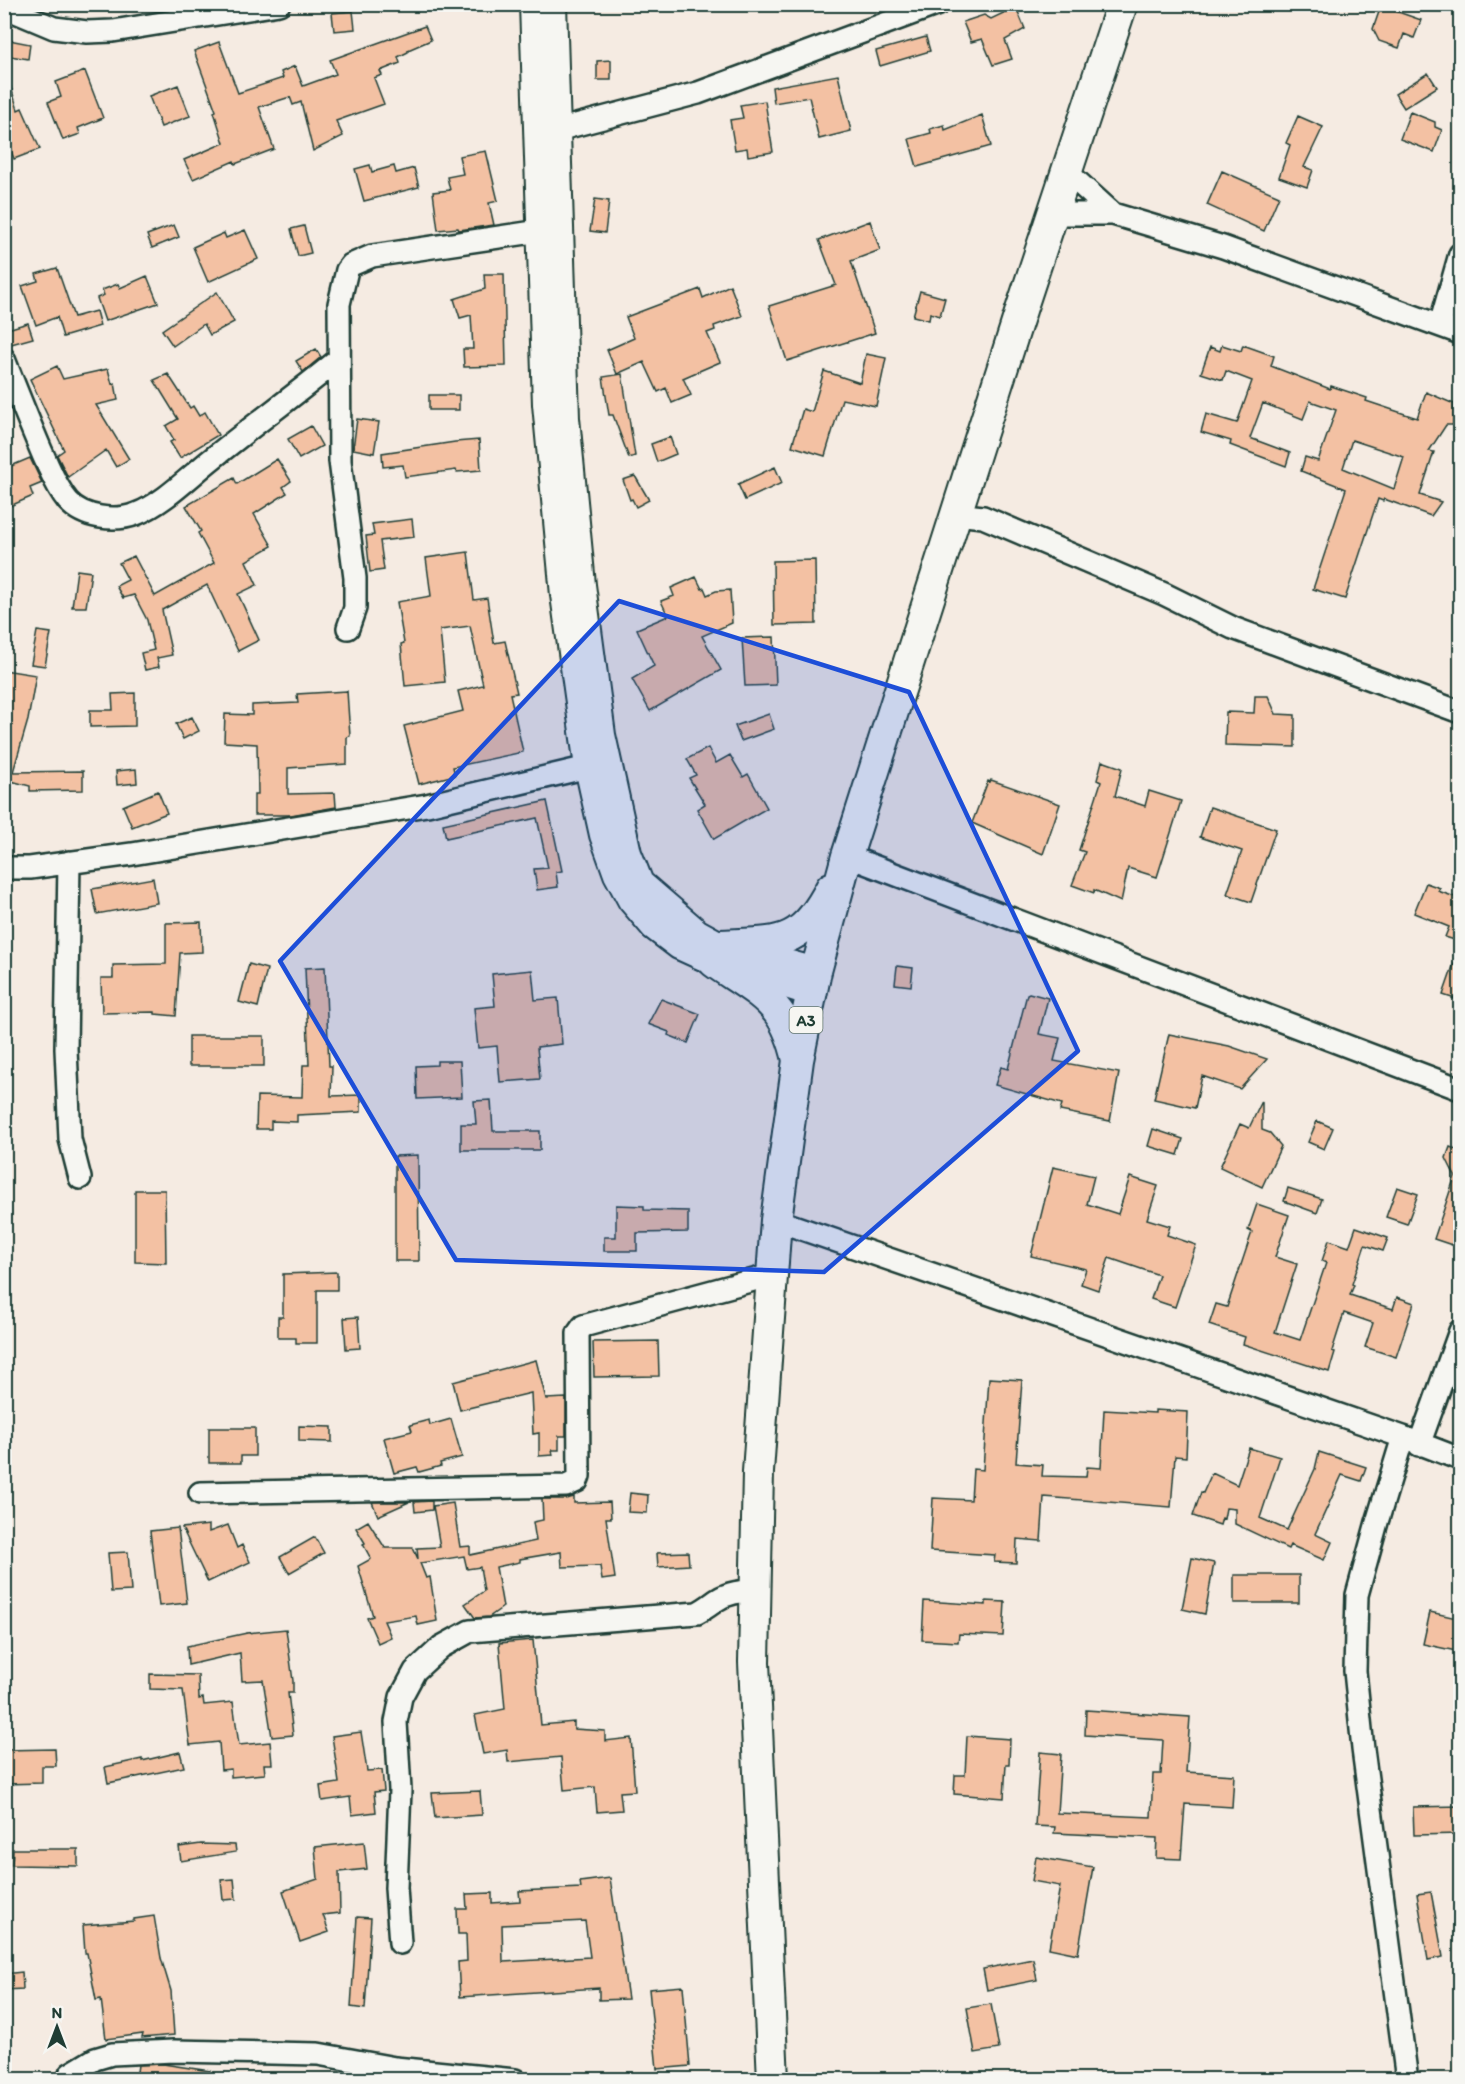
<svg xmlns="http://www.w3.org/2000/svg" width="1465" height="2084" font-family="Itim,sans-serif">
<rect width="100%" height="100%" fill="#f5ebe2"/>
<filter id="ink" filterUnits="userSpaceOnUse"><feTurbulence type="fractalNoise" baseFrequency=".0167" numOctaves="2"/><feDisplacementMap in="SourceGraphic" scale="12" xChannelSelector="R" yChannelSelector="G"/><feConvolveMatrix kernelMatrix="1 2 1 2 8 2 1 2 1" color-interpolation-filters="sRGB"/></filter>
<g filter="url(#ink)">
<path fill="#f3c1a3" stroke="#1f3d34" stroke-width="1.5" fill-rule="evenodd" d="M1381 6 1421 20 1414 38 1404 34 1399 48 1379 41 1373 29Z
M1016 7 1025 29 1005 40 1012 59 993 65 982 39 971 42 963 22 984 15 991 19Z
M353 11 355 29 334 31 332 13Z
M425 26 431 40 408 50V52L398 57 400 63 380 71 382 75 374 78 384 104 336 121 343 136 313 151 301 102 293 105 290 97 259 107 274 149 235 164 234 161 193 179 184 160 224 143 214 112 216 111 194 51 219 42 238 93 283 78 281 72 295 66 303 86 336 74 330 60Z
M926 37 930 51 880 66 876 51Z
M4 39 30 44 28 59 4 55Z
M611 60V80H597V61Z
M85 71 103 118 78 128 80 134 63 140 48 102 61 97 56 82Z
M1428 73 1437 87 1404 108 1395 94Z
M838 75 851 131 819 139 809 97 774 103 772 87Z
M8 78 18 110 22 108 40 149 14 159 6 137 11 135 4 121V79Z
M178 85 190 116 161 127 149 96Z
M765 101 773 152 748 156 747 148 735 150 730 120 743 118 740 105Z
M1410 112 1435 122V127L1442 130 1434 152 1400 139Z
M982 115 991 146 917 167 909 139 931 133 930 129 944 125 945 130Z
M1298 116 1323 127 1304 167 1313 170 1307 187 1279 177 1290 145 1286 143Z
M486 151 498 201 489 203 494 225 459 230 458 228 438 230 433 192 450 190 447 177 463 174 459 156Z
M370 165 372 172 394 166 396 173 414 168 419 187 364 201 355 169Z
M1222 171 1279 196 1264 231 1207 205Z
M595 199 609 201 605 233 590 231Z
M870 221 880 250 851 261 875 333 787 361 769 306 836 285 819 240Z
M174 225 179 237 152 248 147 235Z
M304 226 311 253 298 256 291 229Z
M245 230 258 259 208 282 193 247 224 233 226 238Z
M57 268 74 317 96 311 100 326 63 337 57 317 36 325 22 286 38 281 36 274Z
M484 274H504L506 366 464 367 463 349H473L471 315 460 318 454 299 485 289Z
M147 276 158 303 105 321 97 298 104 295 102 290 118 284 120 288Z
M730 285 742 316 714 326 715 330 707 333 720 362 683 378 691 395 672 403 666 388 658 392 644 362 617 374 607 350 634 338 626 317 700 289 703 298Z
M920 291 945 298 940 316 930 313 929 320 913 316Z
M217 292 234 322 210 335 204 324 173 346 162 330Z
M28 323 33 338 4 346V330Z
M1222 345 1241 351 1243 345 1274 356 1271 366 1330 389 1331 386 1367 398 1366 401 1417 418 1426 392 1454 404 1453 425H1446L1429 451 1434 452 1420 495 1441 502 1431 516 1384 499 1383 501 1378 499 1345 599 1313 589 1346 489 1301 471 1305 457 1318 461 1336 410 1310 401 1303 419 1263 403 1250 438 1290 453 1286 466 1230 445 1231 441 1201 432 1206 414 1237 423 1252 381 1226 371 1223 380 1201 373 1210 347 1220 351ZM1352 440 1404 457 1394 489 1343 468Z
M316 349 321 357 303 372 296 361Z
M866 354 886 358 876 406 842 399 825 456 792 446 803 409 812 412 824 371 860 383Z
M57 366 63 379 108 369 112 384 115 383 118 400 96 405 129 459 116 467 106 450 68 477 57 455 64 450 30 379Z
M168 374 190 408 193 406 199 416 205 412 218 435 180 458 170 442 174 440 166 426 178 419 154 380Z
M622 374 635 456 629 458 613 415H609L603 377Z
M429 395H459V410H429Z
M357 419 379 422 374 453 353 449Z
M311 426 322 446 299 459 288 439Z
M670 437 676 454 657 462 651 444Z
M479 440 481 470 457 472 456 470 405 477 403 465 383 467 382 453 455 442Z
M30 458 42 483 30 488 33 496 10 506 4 494V469Z
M277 459 291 481 283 487 287 493 254 514 272 546 246 561 257 585 238 594 259 640 238 651 207 585 162 610 172 655 157 658 159 667 145 670 141 653 154 650 147 620 134 595 123 598 116 586 128 580 119 563 134 556 155 596 214 563 198 533 201 531 186 506 234 478 237 484Z
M775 467 782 483 745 500 738 484Z
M635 476 649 500 636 507 632 499 630 500 623 480Z
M412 519 414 537 380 541 384 570 370 572 366 536 374 535 372 524Z
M468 552 474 600 487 598 494 643 505 641 517 693 510 694 523 752 453 767 455 775 419 784 404 726 463 711 458 691 483 685 470 626 440 630 445 682 405 686 401 644 404 643 397 602 431 596 426 558Z
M815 560 816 624 774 625 773 561Z
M77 570 91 572 86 607H72Z
M696 577 702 589 704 588 707 595 716 591 730 590 732 623 702 636 721 670 650 711 632 679 654 666 637 629 668 616 661 601 674 596 671 588Z
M37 631 51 633 45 666 31 664Z
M774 637 776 685 745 686 742 638Z
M4 670 36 675 28 720 13 772 83 771V790L30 791V786L11 781 9 787H4Z
M347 691 350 736 347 737V764L288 768V794L335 793 336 807 291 815H254V794H258L257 744 224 742 225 714 252 715V705L298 703 297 694Z
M135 693V726L90 727V710H113L112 694Z
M1255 696H1268L1276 714 1295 715V747L1225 745 1226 712 1254 713Z
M769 714 774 729 741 741 735 726Z
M192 717 199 731 183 739 176 724Z
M708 748 716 763 730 755 743 777 748 774 767 808 714 839 697 809 705 804 689 778 696 775 687 759Z
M1102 761 1122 768 1115 796 1145 806 1149 791 1181 801 1157 877 1128 868 1121 902 1094 890V893L1072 885 1085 852 1079 850 1101 782 1097 780Z
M136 769 137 783 117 785 116 771Z
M991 780 1060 804 1043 854 972 823 988 781 990 782Z
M158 791 167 813 132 827 123 806Z
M547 801 562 871 556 872 558 887 537 890 534 869 548 868 537 818 446 838 443 824Z
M1210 807 1276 829 1251 902 1227 894 1242 851 1200 837Z
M153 878 157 903 97 914 92 889Z
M1426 883 1440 888 1438 891 1461 899V942L1445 937 1449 927 1414 913Z
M201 922 202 952 180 953 176 1016 155 1014V1012L102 1013 101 978H113V965L166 964V923Z
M1458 952 1461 953V1001L1443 995Z
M249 964 267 969 258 1007 239 1002Z
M897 966 913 968 911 986 895 984Z
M325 967 329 1066H332L331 1096 361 1095V1112L297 1115V1122L271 1121V1129H256L257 1096 302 1097 303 1065H309L305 968Z
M532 970 535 1000 558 998 562 1044 537 1047 540 1079 500 1082 497 1046 478 1048 474 1008 495 1006 492 974Z
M1029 993 1048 998 1039 1034 1060 1038 1054 1061 1119 1073 1110 1121 1060 1111 1062 1104 995 1085 1001 1067 1008 1069 1027 994Z
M661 999 700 1014 688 1043 668 1035 669 1032 648 1024Z
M1169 1034 1229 1046 1267 1059 1240 1089 1202 1076 1195 1108 1154 1099Z
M189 1036H264V1066H189Z
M437 1061H460L462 1097 417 1099 416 1066 437 1065Z
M491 1100 493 1131H540V1150H461V1124H476L474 1101Z
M1262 1101V1130L1270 1133 1281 1146 1262 1187 1220 1167 1240 1124 1249 1128Z
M1317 1121 1333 1128 1324 1149 1308 1142Z
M1153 1129 1183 1139 1178 1155 1148 1146Z
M1450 1147 1461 1151V1221L1452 1245 1434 1239 1455 1176 1446 1158Z
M418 1155 419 1261H395V1156Z
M1053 1167 1094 1176 1087 1204 1118 1214 1130 1177 1158 1186 1147 1219 1170 1226 1167 1235 1196 1245 1175 1307 1151 1299 1159 1275 1109 1258 1098 1290 1081 1284 1086 1269 1031 1256Z
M1397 1187 1418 1194 1407 1224 1386 1217Z
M1288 1188 1322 1199 1317 1213 1284 1201Z
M135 1190H165L166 1263 135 1262Z
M1257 1204 1289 1215 1275 1257 1297 1264 1275 1332 1300 1340 1326 1263 1322 1261 1329 1240 1349 1247 1356 1227 1388 1238 1383 1251 1365 1245 1352 1284 1354 1285 1350 1295 1393 1309 1397 1297 1414 1303 1396 1357 1365 1347 1373 1323 1344 1313 1332 1351 1335 1352 1329 1372 1243 1344 1245 1337 1209 1325 1216 1304 1227 1307 1252 1232 1248 1230Z
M616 1205 644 1206V1210L688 1211V1232L637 1233V1251H604V1237H616Z
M337 1272V1290H317V1343H296V1338H278V1317H283V1274Z
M358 1317 360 1348 346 1349 344 1318Z
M658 1341 659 1376 594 1377 593 1342Z
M536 1360 546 1399 566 1398V1436H559V1450H552L553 1455 539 1456V1433L533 1434 531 1393 460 1410 453 1382Z
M989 1378 1022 1380 1016 1463 1043 1465 1042 1476 1086 1477 1087 1467 1101 1468 1104 1410 1155 1413V1410L1188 1412 1186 1457 1175 1456 1171 1507 1044 1497 1041 1541 1017 1539 1016 1563 994 1562 995 1555 930 1551 933 1498 971 1500 973 1469 983 1470Z
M451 1419 462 1457 440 1463 441 1466 419 1472 417 1467 394 1473 384 1438 412 1431 410 1425 429 1420 430 1425Z
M299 1426 332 1427V1442L299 1441Z
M209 1428H255V1456H241V1463H209Z
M1249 1448 1280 1457 1260 1518 1287 1530 1315 1469 1319 1452 1366 1467 1361 1481 1342 1475 1315 1534 1332 1542 1324 1560 1290 1545 1288 1549 1235 1524V1509L1226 1508 1224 1519 1222 1518 1220 1525 1193 1516 1201 1492 1203 1493 1212 1473 1237 1485Z
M630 1493 648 1495 647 1513 628 1512Z
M574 1497V1503L610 1502 611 1518H606L615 1578 602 1580 600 1566 562 1567 561 1552 520 1559V1562L496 1567 503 1607 489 1617 475 1618 465 1604 484 1591 480 1567 467 1569 464 1556 420 1563 426 1578 430 1577 437 1621 418 1625 416 1616 384 1621 391 1637 378 1643 367 1618 373 1616 358 1566 371 1559 363 1544 365 1543 356 1528 368 1521 385 1548H413L418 1559 417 1548 440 1547 433 1506 453 1503 460 1547 470 1546V1555L536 1541 533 1522 543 1520 542 1499H566Z
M432 1501V1510L415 1512 414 1502Z
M372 1502H409L378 1516Z
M209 1525V1532L228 1525 237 1548 242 1545 250 1562 208 1582 182 1528Z
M178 1528 187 1603 159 1606 150 1531Z
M315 1537 324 1553 289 1573 280 1557Z
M128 1552 131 1591 111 1592 108 1553Z
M688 1552 689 1565 658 1567 657 1553Z
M1192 1558 1214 1563 1205 1614 1182 1609Z
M1234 1575H1299V1603H1234Z
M924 1601 986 1605V1601L1005 1602 1003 1636 959 1634 958 1642 922 1640Z
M1430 1612 1461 1619V1652L1423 1644Z
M286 1629 293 1681V1693H288L293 1735 272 1737 263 1680 242 1681 240 1653 188 1665 187 1646 247 1633Z
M533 1640 541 1725 574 1722V1729L605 1731V1741L631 1738 635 1791 620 1792 622 1810 597 1812 595 1787 564 1790 561 1757 508 1762 507 1750 483 1754 475 1715 505 1709 499 1643Z
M150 1674 198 1675 199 1699 203 1698 204 1705 233 1702 239 1745 270 1742 272 1764H264L265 1774 231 1777V1769L221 1770 219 1742 190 1745 183 1690 150 1689Z
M1086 1710 1190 1717 1186 1772 1234 1775 1232 1807 1185 1804 1181 1859 1156 1858 1157 1838 1054 1833 1055 1827 1035 1826 1040 1752 1061 1754 1057 1813 1151 1817 1153 1774H1161L1163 1740 1085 1735Z
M361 1732 367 1771 382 1770 384 1791 374 1792 376 1812 352 1815 350 1797 322 1801 320 1786 339 1783 332 1736Z
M967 1736 1010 1739 1009 1764H1006L1004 1798 954 1794 955 1775H965Z
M55 1749 56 1766H42V1783L4 1784V1750Z
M180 1752 184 1767 108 1783 105 1767 142 1759V1761Z
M480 1791 482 1815 435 1818 432 1793Z
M1461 1806V1834L1414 1835 1413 1807Z
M364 1842 367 1869 339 1872 340 1913 323 1915 329 1932 300 1942 283 1891 318 1879 315 1847Z
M201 1844 235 1845 236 1852 181 1861 179 1847Z
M13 1849H78V1866L12 1865Z
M1036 1857 1093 1867 1078 1954 1049 1948 1060 1886 1032 1881Z
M610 1878 628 1999 599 2000V1988L460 1997 458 1962 467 1961 466 1934H458L457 1909H467L466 1894 492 1893V1903L520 1901 519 1891 581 1888 580 1882ZM585 1921 590 1957 503 1962 502 1925Z
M234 1879 236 1899 223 1900 221 1880Z
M1431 1892 1443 1957 1428 1960 1417 1894Z
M154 1916 161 1958 171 1991 174 2035 142 2038 143 2034 106 2039 101 1999 96 2000 87 1953H85L83 1925 134 1921V1919Z
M357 1917 371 1918 365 2009 351 2007Z
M1033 1959 1037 1980 987 1990 983 1969Z
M22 1972 23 1989 4 1990V1974Z
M683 1986 690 2066 657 2069 649 1989Z
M991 2004 999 2049 975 2053 967 2008Z
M163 2064 210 2071V2079H136L138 2065Z"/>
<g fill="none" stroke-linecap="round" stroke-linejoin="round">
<g stroke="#1f3d34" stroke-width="26">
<path id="minor" d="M4 7 54 28 87 32 113 31 279 4
M557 130 698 93 938 4
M1067 172 1113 214
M1053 214H1113L1223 247 1460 333
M1440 325 1460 254
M4 359C17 392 30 425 44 457 51 472 57 488 68 501 83 518 115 522 136 514 163 504 190 476 213 458 255 424 298 393 339 359
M956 514 983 517 1164 594 1233 628 1460 712
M348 628 355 608V578L340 461 339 304 347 270 351 265 372 256 540 231
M847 856 1460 1089
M69 862 66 1049 70 1139 80 1178
M4 868H30L132 854 427 805 588 767
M776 1220 1403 1437 1460 1459
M1403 1437 1377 1522 1357 1595 1355 1671 1363 1749 1407 2080
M1419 1445 1460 1331
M200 1493 566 1486 577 1481 579 1476 578 1333 583 1326 772 1275
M400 1943 396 1888 400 1790 396 1722 401 1697 415 1671 441 1647 470 1631 697 1613C705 1609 710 1605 717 1600 729 1592 742 1591 755 1591
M70 2074 95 2059 112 2054 173 2051 318 2054 395 2068 515 2080"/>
</g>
<g stroke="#1f3d34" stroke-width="30">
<path id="major" d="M533 4 546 404 564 595 588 767 603 835 617 874 631 900 654 927 679 946 714 962 812 993
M553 4 566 418 582 585 602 735 628 853 640 883 698 933 720 945 816 971"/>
</g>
<g stroke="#1f3d34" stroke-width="34">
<path id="highway" d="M720 945C779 942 801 947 831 888
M714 962C734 977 763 991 778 1012 788 1025 794 1043 798 1060
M773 2080 754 1662 758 1472 776 1220 798 1060 816 971 847 856 1022 307 1122 4"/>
</g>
<use href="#minor" stroke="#f6f6f2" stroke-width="21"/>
<use href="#major" stroke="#f6f6f2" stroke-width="26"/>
<use href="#highway" stroke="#f6f6f2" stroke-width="30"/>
</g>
</g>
<path fill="#1d4ed8" fill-opacity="0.2" stroke="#1d4ed8" stroke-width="4.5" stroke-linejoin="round" d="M619 601 909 692 1078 1051 824 1272 456 1260 280 961Z"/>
<g text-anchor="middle" stroke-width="5" stroke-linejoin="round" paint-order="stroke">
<rect fill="#f6f6f2" stroke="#60746d" stroke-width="1.5" x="789.5" y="1007" width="33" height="26" rx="4.5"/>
<g font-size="16" font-weight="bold" fill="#1f3d34">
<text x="806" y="1026">A3</text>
</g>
</g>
<rect width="1465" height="2084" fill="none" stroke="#f6f6f2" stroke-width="24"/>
<rect x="12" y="12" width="1441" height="2060" fill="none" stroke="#1f3d34" stroke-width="2" filter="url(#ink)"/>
<g transform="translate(57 2027)" stroke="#f6f6f2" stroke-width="4.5" paint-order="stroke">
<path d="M0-4.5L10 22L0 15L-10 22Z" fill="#1f3d34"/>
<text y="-9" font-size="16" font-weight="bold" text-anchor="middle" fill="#1f3d34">N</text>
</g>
</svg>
